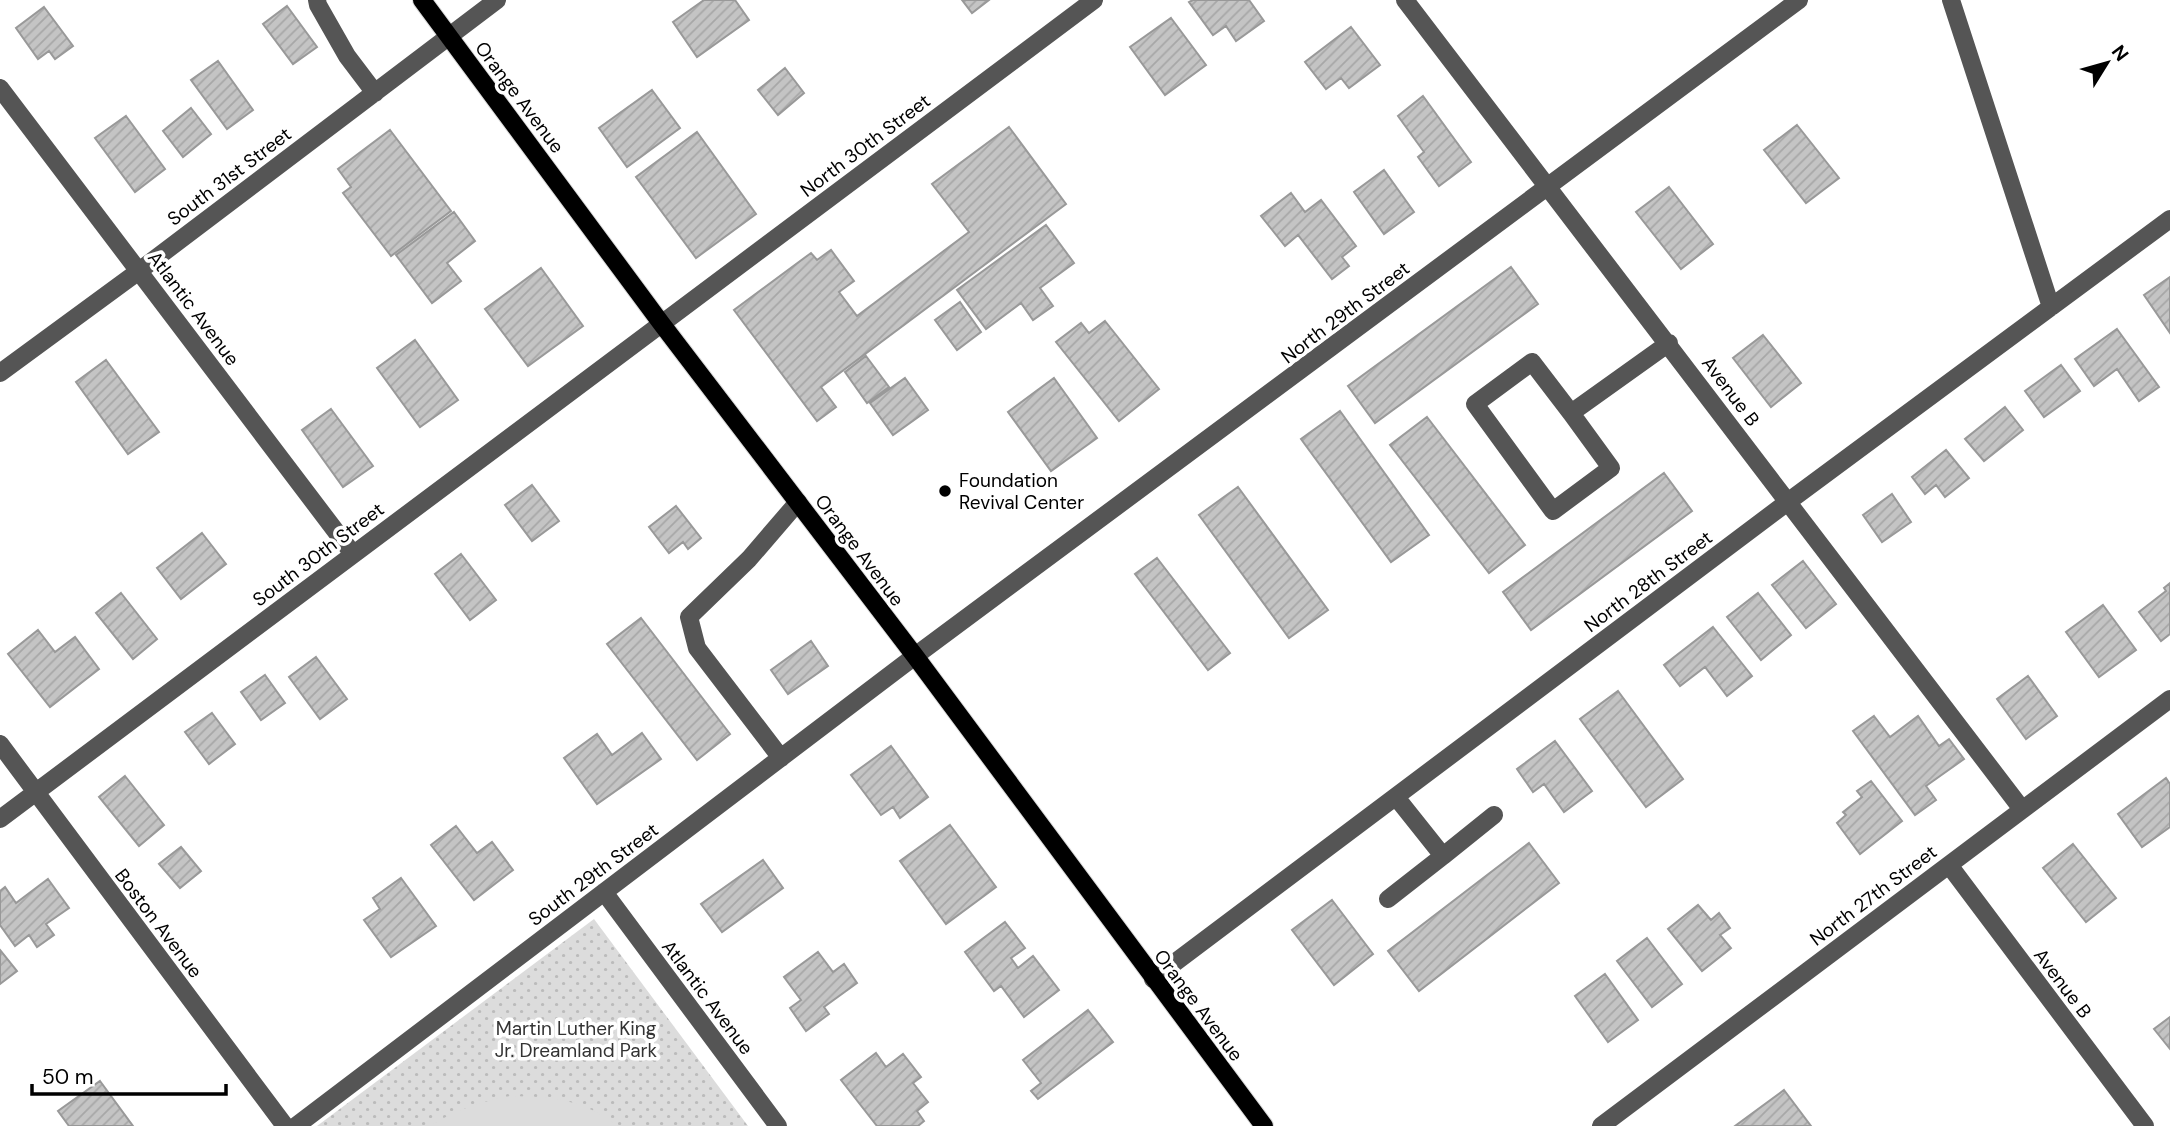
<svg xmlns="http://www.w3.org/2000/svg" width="2170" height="1126" font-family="'DM Sans',sans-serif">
<defs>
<pattern id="grass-dots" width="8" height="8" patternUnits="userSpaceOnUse" patternTransform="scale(1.75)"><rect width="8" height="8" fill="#dcdcdc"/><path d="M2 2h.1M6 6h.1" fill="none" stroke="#bbb" stroke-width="1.8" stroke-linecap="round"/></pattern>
<pattern id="building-hatch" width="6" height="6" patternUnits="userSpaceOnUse" patternTransform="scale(1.75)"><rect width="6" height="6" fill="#c4c4c4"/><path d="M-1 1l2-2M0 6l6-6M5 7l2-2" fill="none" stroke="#a7a7a7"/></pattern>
</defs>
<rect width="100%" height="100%" fill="#fff"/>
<path fill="url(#grass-dots)" d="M594 919 748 1126H317Z"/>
<path fill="#dcdcdc" d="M510 1096C554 1097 582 1099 618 1126H430C455 1110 480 1102 510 1096Z"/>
<path fill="url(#building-hatch)" stroke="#999" stroke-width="2" d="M704 0H735L749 20 697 57 673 22Z
M962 0H989L972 13Z
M1193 0H1249L1264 21 1236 41 1226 26 1213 35 1189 2Z
M287 6 317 47 293 64 263 24Z
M44 7 73 46 55 59 49 51 38 59 16 28Z
M1171 18 1206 65 1165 95 1130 47Z
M1351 27 1380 65 1349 88 1341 78 1326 89 1305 62Z
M218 61 253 110 227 129 191 80Z
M785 68 804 93 778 115 758 90Z
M652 90 680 128 627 167 599 128Z
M1423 96 1471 162 1439 186 1418 157 1424 152 1398 116Z
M191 108 211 134 183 157 163 131Z
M126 116 165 169 135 192 95 138Z
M1797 125 1839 178 1806 203 1764 150Z
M1009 127 1066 204 821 387 836 407 817 421 734 310 811 253 817 260 831 250 854 281 839 292 857 316 969 232 932 184Z
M390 130 451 211 391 256 343 193 351 187 338 169Z
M697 132 756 214 696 258 636 177Z
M1384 170 1414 212 1384 234 1354 192Z
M1669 187 1713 244 1681 269 1636 212Z
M1291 193 1305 212 1321 200 1356 246 1342 257 1349 266 1332 279 1298 235 1285 246 1261 216Z
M454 212 475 241 447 263 461 281 432 303 396 255Z
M1046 225 1074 263 1040 288 1053 306 1033 320 1021 303 986 329 957 290Z
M1511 267 1538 304 1375 423 1348 386Z
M541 268 583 326 528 366 485 309Z
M2170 277V333L2144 295Z
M960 302 981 332 957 350 935 320Z
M1105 321 1159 389 1119 421 1056 342 1081 323 1089 333Z
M2117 329 2159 387 2139 401 2117 369 2094 386 2075 359Z
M1763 335 1801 383 1771 407 1733 358Z
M415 340 458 400 420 427 377 368Z
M866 356 889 387 867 403 845 372Z
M106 360 159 432 128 454 76 382Z
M2061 365 2080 391 2044 417 2025 391Z
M905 378 928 410 893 435 870 403Z
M1054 378 1097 438 1051 471 1008 412Z
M2005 407 2023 430 1984 461 1965 439Z
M331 409 373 466 343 487 302 430Z
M1340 411 1429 535 1391 562 1301 439Z
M1427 417 1525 545 1489 573 1390 445Z
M1946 450 1969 478 1945 497 1936 485 1925 494 1912 477Z
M1664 473 1692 511 1531 630 1503 592Z
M532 485 559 521 532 541 505 505Z
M1238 487 1328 610 1289 638 1199 515Z
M1892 494 1911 522 1882 542 1863 515Z
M676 506 701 538 688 549 683 542 669 553 649 527Z
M202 533 226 564 181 599 157 568Z
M461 554 496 600 470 620 435 574Z
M1157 558 1230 653 1208 670 1135 574Z
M1803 561 1836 604 1806 628 1772 585Z
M2170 583V634L2161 641 2139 612 2166 591 2164 588Z
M121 593 157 639 133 659 96 613Z
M1758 593 1791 635 1761 660 1727 617Z
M2103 605 2136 650 2099 677 2066 632Z
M641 618 730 734 697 760 607 644Z
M1713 627 1752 676 1727 696 1705 667 1680 686 1664 665Z
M38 630 55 652 75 637 99 669 50 707 8 654Z
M811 641 828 666 788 694 771 670Z
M316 657 347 699 320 719 289 677Z
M265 675 285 703 261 720 241 692Z
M2028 676 2057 716 2026 739 1997 699Z
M1618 691 1683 779 1646 807 1580 719Z
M212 713 235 744 209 764 185 732Z
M1874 716 1890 737 1918 716 1939 746 1949 739 1964 759 1926 786 1936 800 1915 815 1853 731Z
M642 733 661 759 597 804 564 758 597 734 612 755Z
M1555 741 1592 791 1564 812 1544 784 1533 792 1517 769Z
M891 746 928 797 900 818 893 807 881 815 851 775Z
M125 776 164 825 139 846 99 797Z
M2166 778 2170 784V827L2142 847 2118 814Z
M1871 781 1902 821 1860 854 1837 823 1846 815 1843 812 1862 797 1857 791Z
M950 825 996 887 946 924 900 861Z
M456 826 477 853 492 842 513 870 474 900 431 845Z
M1529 843 1559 883 1419 991 1388 951Z
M2073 844 2116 898 2086 922 2043 868Z
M181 847 201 871 180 888 159 864Z
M763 860 783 888 722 932 701 904Z
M401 878 436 926 391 957 364 920 380 909 373 898Z
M48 879 69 908 46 924 54 935 37 947 29 935 15 946 0 925V891L5 887 16 903Z
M1332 900 1373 954 1334 985 1292 930Z
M1698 905 1711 920 1719 913 1730 928 1720 935 1731 948 1702 971 1668 929Z
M1005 922 1025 948 1011 958 1018 968 1033 956 1059 990 1024 1017 1001 986 994 991 965 952Z
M1647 938 1682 984 1652 1007 1617 961Z
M0 950 17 971 0 984Z
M818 952 833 972 844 964 857 983 824 1007 829 1014 806 1031 790 1008 801 1000 784 977Z
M1605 974 1638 1020 1608 1042 1575 996Z
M1088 1010 1113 1042 1038 1099 1031 1091 1041 1083 1023 1060Z
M2170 1017V1049L2154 1029Z
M876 1053 886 1067 903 1054 921 1077 913 1083 928 1102 917 1111 924 1121 918 1126H877L841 1080Z
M100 1081 133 1126H69L58 1111Z
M1784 1090 1811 1126H1735Z"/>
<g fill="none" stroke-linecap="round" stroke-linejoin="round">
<g stroke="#dbdbdb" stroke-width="20">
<path id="major" d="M422 0 661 323 915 656 1264 1126"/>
</g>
<path stroke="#555" stroke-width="18" d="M317 0 318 5 347 56 375 93
M1405 0 2021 808
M1951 0 2051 307
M0 88 353 554
M0 373 139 271 497 0
M1571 413 1611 468 1553 511 1475 404 1532 362 1571 413 1669 343
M0 744 285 1126
M781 758 697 648 689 617 749 559 798 502
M1396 797 1443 856 1494 815
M0 819 1094 0
M1949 865 2145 1126
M604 892 778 1126
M1388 899 1443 856
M1153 979 1789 501 2170 219
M296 1126 915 656 1799 0
M1601 1126 2170 699"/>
<use href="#major" stroke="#000" stroke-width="18"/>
</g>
<circle fill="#000" stroke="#fff" stroke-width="2.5" cx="945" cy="491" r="7"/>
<g text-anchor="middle" stroke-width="7" stroke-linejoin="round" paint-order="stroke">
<g font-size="19" fill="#000" stroke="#fff">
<text transform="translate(520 97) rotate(53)" y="7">Orange Avenue</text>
<text transform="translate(865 145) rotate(-37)" y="7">North 30th Street</text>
<text transform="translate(229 176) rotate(-37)" y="7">South 31st Street</text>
<text transform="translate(194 308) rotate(53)" y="7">Atlantic Avenue</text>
<text transform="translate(1345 312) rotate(-37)" y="7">North 29th Street</text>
<text transform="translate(1731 391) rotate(53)" y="7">Avenue B</text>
<text transform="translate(860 550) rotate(53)" y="7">Orange Avenue</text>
<text transform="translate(318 554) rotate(-37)" y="7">South 30th Street</text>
<text transform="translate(1648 581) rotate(-37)" y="7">North 28th Street</text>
<text transform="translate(593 874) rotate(-37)" y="7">South 29th Street</text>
<text transform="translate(1873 895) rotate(-37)" y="7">North 27th Street</text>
<text transform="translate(159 923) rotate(53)" y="7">Boston Avenue</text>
<text transform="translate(2063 983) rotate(53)" y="7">Avenue B</text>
<text transform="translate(708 997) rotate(53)" y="7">Atlantic Avenue</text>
<text transform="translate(1199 1005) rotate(53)" y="7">Orange Avenue</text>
</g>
<g font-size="19" fill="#000" stroke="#fff" text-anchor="start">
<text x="959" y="487">Foundation<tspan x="959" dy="22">Revival Center</tspan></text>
</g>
<g font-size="19" fill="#333" stroke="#fff">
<text x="576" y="1035">Martin Luther King<tspan x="576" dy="22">Jr. Dreamland Park</tspan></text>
</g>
</g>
<g transform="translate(2107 63) rotate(53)" stroke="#ffffff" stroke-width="5" paint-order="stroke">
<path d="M0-5L12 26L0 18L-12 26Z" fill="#000000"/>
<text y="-10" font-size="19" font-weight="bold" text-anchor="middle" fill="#000000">N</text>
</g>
<path d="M32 1084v10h194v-10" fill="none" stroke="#000000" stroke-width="3.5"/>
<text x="42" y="1084" font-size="21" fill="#000000" stroke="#ffffff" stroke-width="5" paint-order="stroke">50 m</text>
</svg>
